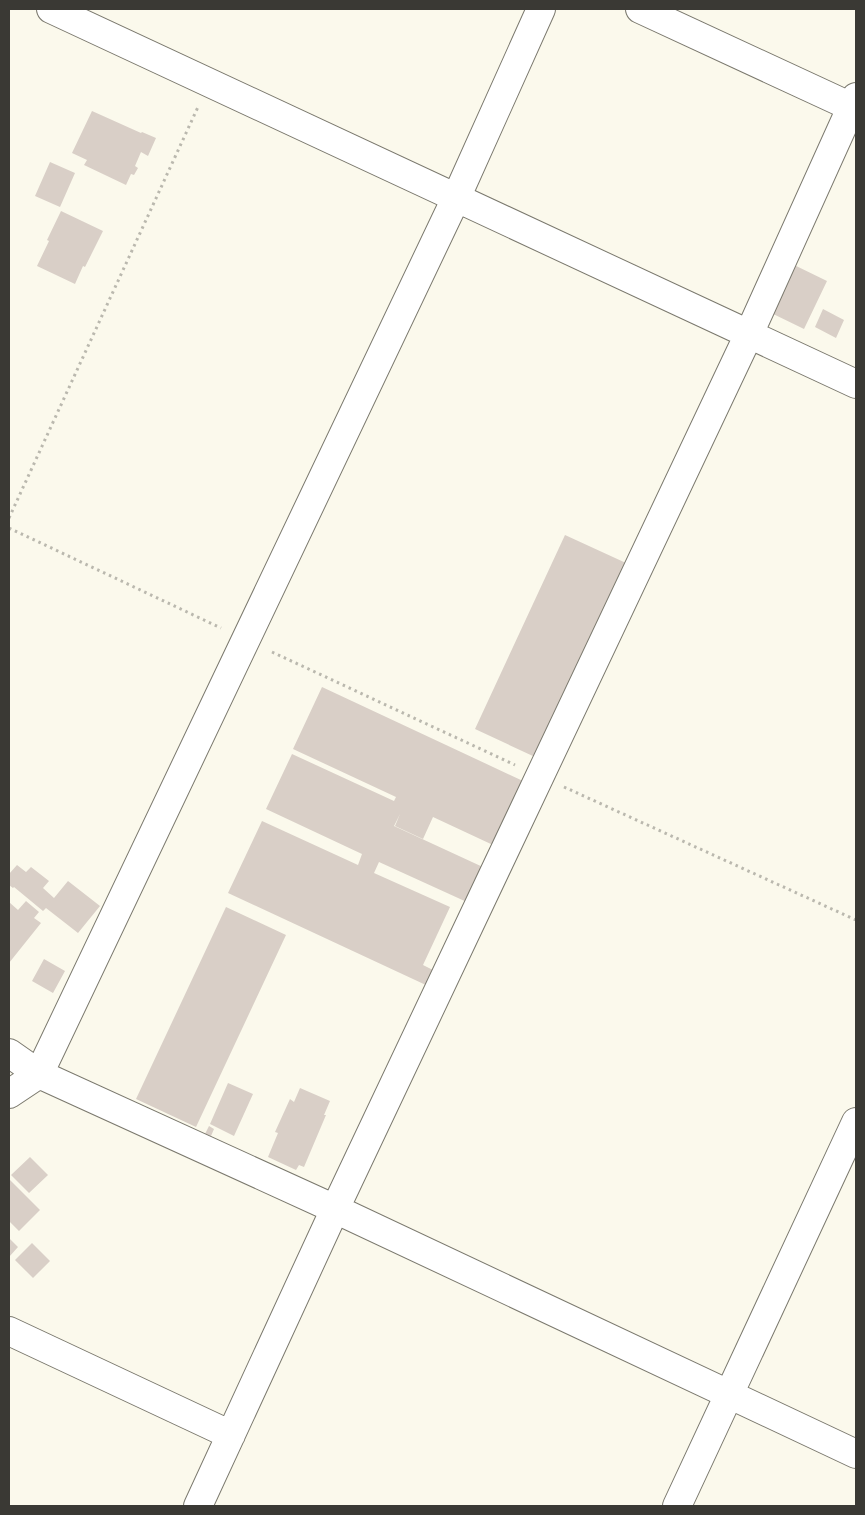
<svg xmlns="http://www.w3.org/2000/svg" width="865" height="1515" font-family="Ubuntu,sans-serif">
<rect width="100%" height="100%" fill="#fbf9ec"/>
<path fill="#d9cfc7" d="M92 111 141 133 142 132 156 138 148 156 141 152 135 166 138 168 134 175 131 174 126 185 84 165 87 160 72 153Z
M50 162 75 173 60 207 35 196Z
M61 211 103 231 85 267 83 266 75 284 37 266 49 241 47 240Z
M788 262 827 281 804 329 765 310Z
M823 309 844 320 836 338 815 327Z
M565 535 626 563 535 757 475 729Z
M322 687 523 781 493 845 433 817 423 839 395 826 400 814 394 826 485 868 469 903 379 862 374 873 450 907 423 965 435 971 428 986 228 893 262 821 358 865 362 854 266 809 292 754 394 801 396 797 293 749Z
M17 865 26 872 31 867 49 881 43 888 54 898 68 881 100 906 78 933 46 908 43 911 14 887 13 888 9 885V874Z
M26 901 39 912 34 918 41 923 9 963V902L18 910Z
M226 907 286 935 196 1127 136 1099Z
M44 959 65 971 53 993 32 981Z
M228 1083 253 1094 234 1136 210 1124Z
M300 1088 330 1101 324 1115H326L304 1167 299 1165 296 1170 268 1157 278 1133 275 1132 290 1099 294 1102Z
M209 1126 214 1129 211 1136 205 1134Z
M30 1157 48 1175 29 1193 11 1175Z
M9 1179 40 1210 19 1231 9 1221Z
M9 1238 18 1247 9 1257Z
M32 1243 50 1261 33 1278 15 1260Z"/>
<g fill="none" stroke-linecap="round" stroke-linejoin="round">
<g stroke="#7b796e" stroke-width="30">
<path id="street" d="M51 9C320 133 588 259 856 384
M640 9 856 109
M9 1053 39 1074 335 1209 856 1454
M9 1094 39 1074 457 196 541 9
M9 1331 231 1435
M198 1506 335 1209 749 334 856 97
M677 1506 856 1122"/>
</g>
<path stroke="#bab8ae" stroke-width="3" stroke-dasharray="2.5 4" stroke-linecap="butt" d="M9 518 198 107
M9 528 221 628
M272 652 515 765
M564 787 856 920"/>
<use href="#street" stroke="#fff" stroke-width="28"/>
</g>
<rect width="865" height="1515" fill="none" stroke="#3a3934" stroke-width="20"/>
</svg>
